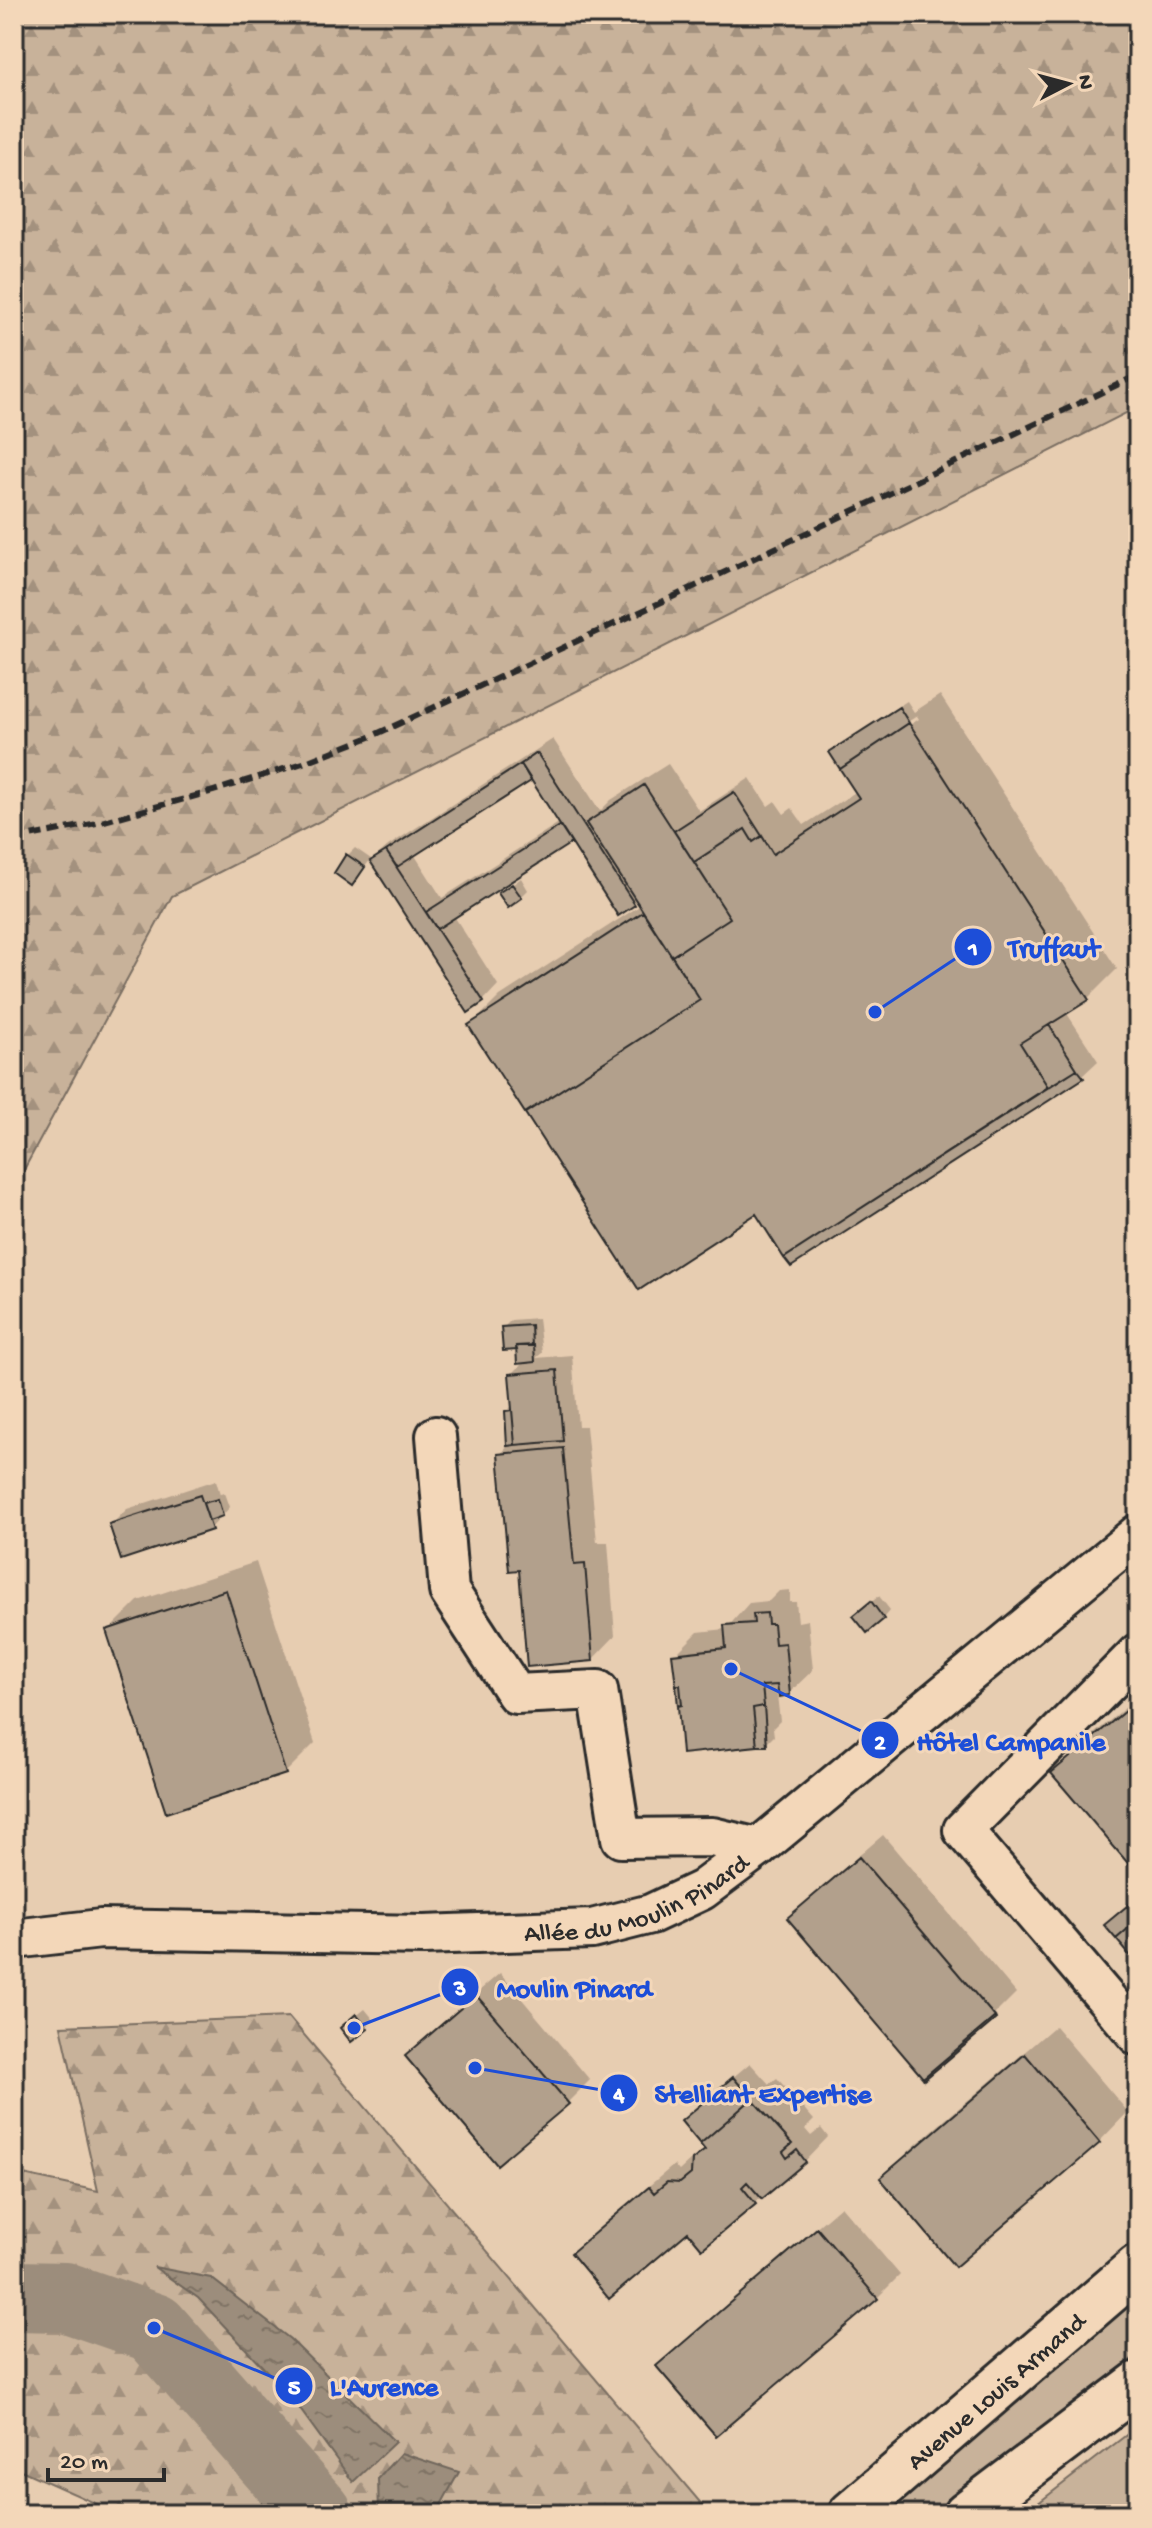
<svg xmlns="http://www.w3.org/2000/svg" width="1152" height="2528" font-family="'Gochi Hand',sans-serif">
<defs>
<pattern id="forest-firs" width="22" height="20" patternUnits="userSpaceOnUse" patternTransform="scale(2)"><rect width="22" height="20" fill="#c8b29a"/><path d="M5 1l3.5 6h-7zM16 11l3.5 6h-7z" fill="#a3917e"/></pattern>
<pattern id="water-ripples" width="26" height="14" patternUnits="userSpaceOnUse" patternTransform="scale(2)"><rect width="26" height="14" fill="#9c8d7b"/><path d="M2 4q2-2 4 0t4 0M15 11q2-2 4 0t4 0" fill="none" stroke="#7f7365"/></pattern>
</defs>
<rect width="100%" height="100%" fill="#e7cdb1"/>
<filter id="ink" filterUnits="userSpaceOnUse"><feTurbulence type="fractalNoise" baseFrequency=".0125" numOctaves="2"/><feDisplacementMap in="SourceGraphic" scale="16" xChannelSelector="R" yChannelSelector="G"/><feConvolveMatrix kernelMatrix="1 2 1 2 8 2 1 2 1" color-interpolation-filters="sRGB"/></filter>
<g filter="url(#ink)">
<path fill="#c8b29a" stroke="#7a6e62" stroke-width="2" d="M1138 2287V2354L939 2514H880Z
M1138 2426V2514H1024Z"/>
<path fill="url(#forest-firs)" stroke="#7a6e62" stroke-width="2" d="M14 14H1138V407L172 896 14 1188Z
M289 2017 710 2514H105L97 2504 14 2467V2173L98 2191 61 2026Z"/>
<path fill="url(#water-ripples)" stroke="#6f665b" stroke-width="2" d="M154 2267 211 2278 290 2339 395 2442 353 2482 291 2397 198 2298Z
M401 2453 459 2472 436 2514H379L378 2478Z"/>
<path fill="#0003" fill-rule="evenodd" d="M940 695 1117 969 1088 998 1066 1012 1098 1061 1082 1076 792 1265 757 1211 471 1025 500 996 641 905 638 900 619 913 572 840 454 916 498 985 483 1001 468 1010 372 860 388 846 553 739 600 811 611 800 668 764 699 811 750 778 768 806 775 801 784 814 792 808 804 825 857 791 832 752 839 744 907 701 914 712ZM917 716 919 719 873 749V744ZM531 778 560 822 442 898 414 854Z
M355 848 371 859 352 883 347 856Z
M521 878 528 890 521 897 500 894Z
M538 1318 542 1353 536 1358 572 1355 578 1426H586L597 1542H608L615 1636 592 1660 521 1567 500 1455 509 1445 507 1411 514 1404 511 1375 525 1361 503 1328 511 1320Z
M216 1480 220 1494 225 1493 230 1507 211 1528 111 1525 127 1509Z
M256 1562 315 1743 285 1773 108 1631 138 1601Z
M790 1590V1602H796L798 1622 808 1620 813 1670 789 1693 777 1695 780 1721 773 1728 774 1736 766 1744 675 1655 698 1632 726 1629 749 1603 769 1601 779 1591Z
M879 1596 890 1610 883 1618 863 1609Z
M1138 1697V1872L1054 1773 1083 1743Z
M883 1835 1016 1993 993 2016 790 1918 813 1895Z
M500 1973 590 2080 567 2103 407 2056 430 2033Z
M365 2009 374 2020 352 2039 350 2021Z
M1055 2026 1128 2112 1099 2142 883 2178 912 2148Z
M750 2063 769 2084 777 2078 814 2120 805 2129 811 2136 821 2128 828 2137 805 2161 754 2203 688 2229 573 2254 596 2230 674 2165 679 2171 692 2159 696 2160 707 2148 700 2105Z
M841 2206 900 2275 877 2298 659 2366 682 2343Z"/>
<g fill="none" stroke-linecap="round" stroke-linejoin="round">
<path stroke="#9c8d7b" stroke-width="70" d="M14 2296 65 2297 154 2328 318 2514"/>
</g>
<path fill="#b2a08c" stroke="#2b2b2b" stroke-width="2" d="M899 707 909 723 840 769 829 752Z
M909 723 1089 1000 1020 1043 1048 1087 784 1258 756 1214 639 1290 525 1113 700 1000 672 956 730 918 694 862 745 829 753 842 762 836 773 854 859 798 840 769Z
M537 753 635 905 618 916 521 764Z
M521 764 531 781 397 867 386 851Z
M644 785 730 918 672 956 586 823Z
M734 792 762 836 753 842 745 829 694 862 674 831Z
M560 826 571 843 437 929 426 912Z
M386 851 484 1002 468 1013 370 861Z
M346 854 365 867 352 886 334 873Z
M512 884 522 898 508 908 498 893Z
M643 912 700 1000 525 1113 468 1025Z
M1049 1025 1077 1069 1048 1087 1020 1043Z
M1077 1069 1084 1078 791 1267 784 1258Z
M531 1325 532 1346H516L517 1350 503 1351 501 1327Z
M534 1345 535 1362 517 1364 516 1346Z
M557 1370 563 1441 515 1445 509 1374Z
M512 1410 515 1445 507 1446 505 1411Z
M563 1448 574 1565 585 1564 593 1661 527 1667 519 1570 509 1571 498 1454Z
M200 1495 212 1530 121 1560 109 1524Z
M218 1499 223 1516 209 1521 203 1503Z
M226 1590 286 1774 166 1813 106 1630Z
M871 1601 884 1619 867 1633 853 1616Z
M767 1613 768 1624H773L775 1644 785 1643 790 1695 779 1697 777 1685 762 1686 764 1706 753 1708 757 1746 682 1754 678 1706 682 1705 680 1685H676L672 1654 726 1648 724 1625 754 1623 753 1614Z
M676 1685H680L682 1705 678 1706Z
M1138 1700V1875L1051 1773Z
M764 1706 767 1746H757L753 1708Z
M859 1857 995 2017 923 2078 787 1918Z
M1138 1897V1918L1127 1906Z
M1127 1906 1138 1920 1116 1939 1104 1925Z
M1138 1920V1965L1116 1939Z
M476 1995 569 2104 497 2165 405 2056Z
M356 2014 368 2029 351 2042 340 2028Z
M995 2017 996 2019 924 2080 923 2078Z
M1025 2054 1100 2143 955 2267 880 2178Z
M733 2077 752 2099 700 2144 681 2121Z
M752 2099 792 2144 783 2152 787 2158 797 2150 806 2162 762 2199 747 2182 742 2187 756 2204 702 2249 688 2232 609 2299 571 2253 649 2187 654 2193 667 2182 680 2183 691 2174 692 2160 705 2150 700 2144Z
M817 2228 878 2299 716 2436 656 2366Z"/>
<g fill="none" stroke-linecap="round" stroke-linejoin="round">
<g stroke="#2b2b2b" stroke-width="44">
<g id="minor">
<path d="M436 1436 449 1591 516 1694 598 1690 621 1838 712 1837 758 1848"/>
<path d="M1138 1653 963 1830 1138 2036"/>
<path id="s1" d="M14 1939 101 1929 424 1935 592 1929 651 1914 702 1890 758 1848 1138 1534"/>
</g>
</g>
<g stroke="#2b2b2b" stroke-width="50">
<g id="major">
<path id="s2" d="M851 2514 1138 2267"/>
<path d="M966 2514 1138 2384"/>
</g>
</g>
<use href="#minor" stroke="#f3d7b9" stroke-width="38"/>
<use href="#major" stroke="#f3d7b9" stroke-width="44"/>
<path stroke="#2b2b2b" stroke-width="6" stroke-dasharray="12 6" stroke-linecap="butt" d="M14 839 97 823 210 792 303 763 370 737 681 593 1138 375"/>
</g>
</g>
<g text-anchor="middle" stroke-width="6" stroke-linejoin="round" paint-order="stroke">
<g font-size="26" fill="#2b2b2b" stroke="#f3d7b9">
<text dy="9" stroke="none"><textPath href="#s1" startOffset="630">Allée du Moulin Pinard</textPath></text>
<text dy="9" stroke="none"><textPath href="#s2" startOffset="190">Avenue Louis Armand</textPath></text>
</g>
</g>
<path fill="none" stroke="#1d4ed8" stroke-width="3" d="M875 1012L973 947M731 1669L880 1740M354 2028L460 1987M475 2068L619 2093M154 2328L294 2386"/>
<g fill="#1d4ed8" stroke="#f3d7b9" stroke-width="3">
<circle cx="875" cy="1012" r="8"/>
<circle cx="731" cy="1669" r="8"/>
<circle cx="354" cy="2028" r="8"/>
<circle cx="475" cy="2068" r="8"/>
<circle cx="154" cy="2328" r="8"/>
<circle cx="973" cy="947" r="20"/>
<circle cx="880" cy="1740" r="20"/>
<circle cx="460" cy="1987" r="20"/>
<circle cx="619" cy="2093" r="20"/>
<circle cx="294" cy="2386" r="20"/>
</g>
<g font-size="24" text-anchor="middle" font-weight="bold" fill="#fff">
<text x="973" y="955">1</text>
<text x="880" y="1749">2</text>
<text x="460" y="1995">3</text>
<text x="619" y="2101">4</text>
<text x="294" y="2394">5</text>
</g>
<g font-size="28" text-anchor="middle" font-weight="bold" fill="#1d4ed8" stroke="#f3d7b9" stroke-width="6" stroke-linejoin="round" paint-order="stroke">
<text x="1054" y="956">Truffaut</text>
<text x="1011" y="1750">Hôtel Campanile</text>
<text x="574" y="1997">Movlin Pinard</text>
<text x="763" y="2102">Stelliant Expertise</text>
<text x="384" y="2395">L'Aurence</text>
</g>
<rect width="1152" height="2528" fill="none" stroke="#f3d7b9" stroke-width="48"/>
<rect x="24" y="24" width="1104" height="2480" fill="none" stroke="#2b2b2b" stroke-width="3" filter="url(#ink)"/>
<g transform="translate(1068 84) rotate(84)" stroke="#f3d7b9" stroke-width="6" paint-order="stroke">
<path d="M0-6L14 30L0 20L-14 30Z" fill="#2b2b2b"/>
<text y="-12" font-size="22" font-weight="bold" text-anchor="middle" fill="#2b2b2b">N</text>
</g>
<path d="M48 2468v12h116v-12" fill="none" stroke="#2b2b2b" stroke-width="4"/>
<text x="60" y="2468" font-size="24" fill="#2b2b2b" stroke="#f3d7b9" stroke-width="6" paint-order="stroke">20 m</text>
</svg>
